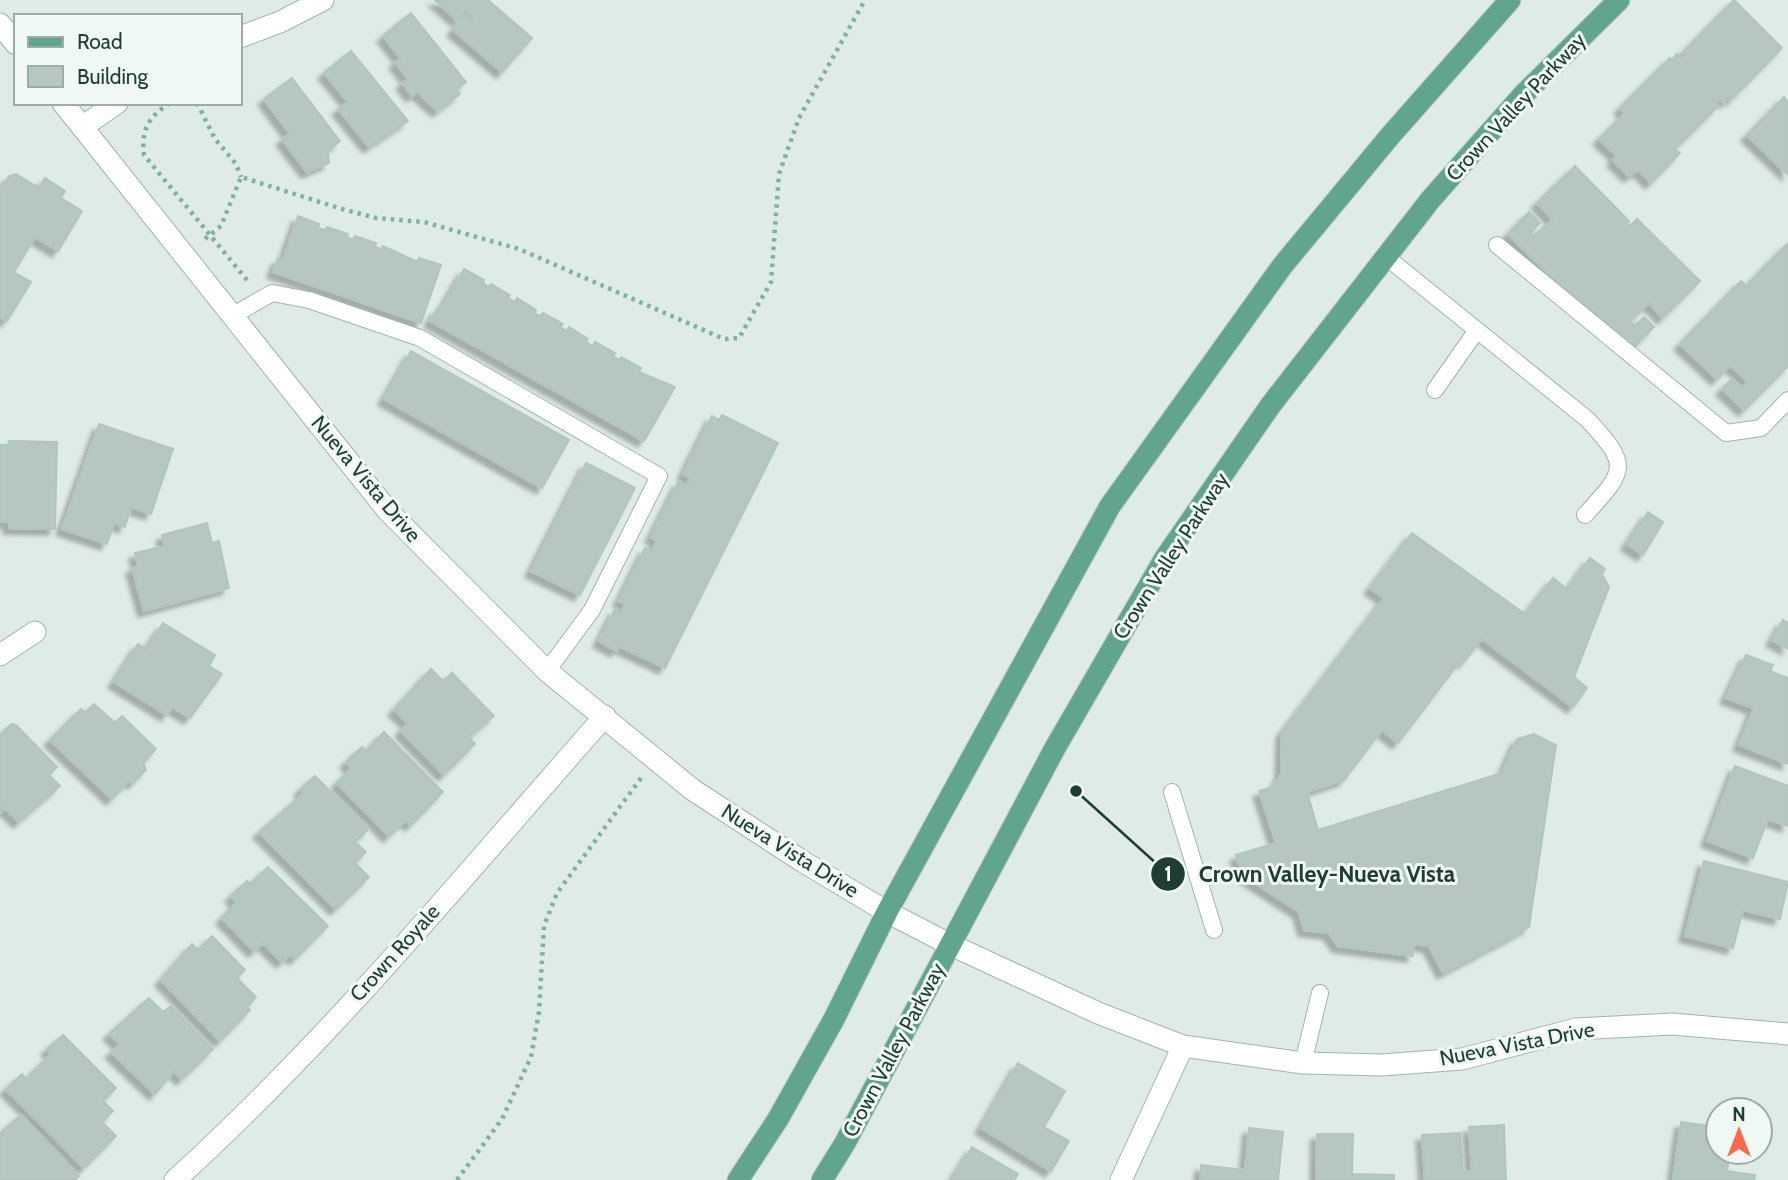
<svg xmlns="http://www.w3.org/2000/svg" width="1788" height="1180" font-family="Cabin,sans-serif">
<defs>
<filter id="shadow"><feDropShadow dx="-6" dy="6" stdDeviation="2" flood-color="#0004"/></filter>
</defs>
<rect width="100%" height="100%" fill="#dfece5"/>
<path fill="#b5c7be" stroke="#b1c6bc" stroke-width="2" filter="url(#shadow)" d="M435 0H488L532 38 502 72 453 30 465 16 471 21 474 19 465 11 457 20Z
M1734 0 1782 48 1731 100 1729 97 1724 103 1720 99 1716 103 1718 106 1675 149 1680 153 1651 183 1639 170 1629 176 1613 160 1617 156 1599 139 1625 113 1620 108 1670 58 1672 60 1677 54 1682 58 1685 55 1683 52Z
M411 13 466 82 456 90 460 94 438 111 417 92 412 96 402 83 408 79 395 62 401 59 383 36Z
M351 51 408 121 369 147 338 109 348 102 324 73Z
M292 78 340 141 328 151 329 163 307 172 282 139 290 134 264 99Z
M1784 97 1788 102V175L1747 135Z
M1575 166 1629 221 1627 223 1630 226 1637 219 1700 281 1663 318 1649 303 1630 321 1635 326 1644 317 1654 327 1632 349 1589 306 1585 310 1508 234 1529 212 1540 223 1530 233 1534 236 1553 219 1537 203Z
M16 174 39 188 45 178 65 191 61 198 82 211 58 251 35 237 14 272 31 282 7 321 0 317V191L9 176Z
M298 216 319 224 318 228 325 230 327 227 348 234 346 237 353 240 355 236 376 243 375 247 382 249 383 246 418 262 419 258 441 265 421 323 273 272 278 258 283 260Z
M1788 243V366L1744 410 1722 389 1732 379 1742 388 1748 382 1730 365 1717 379 1680 344 1741 281 1748 288 1749 283Z
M464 269 484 280 483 283 489 287 491 284 510 295 508 298 515 302 517 298 536 310 535 313 540 316 543 313 563 324 560 327 567 331 569 327 588 339 586 342 593 346 595 342 615 353 613 356 619 360 621 357 641 368 639 372 675 387 644 441 430 321 437 309 440 311Z
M411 351 569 440 542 488 384 399Z
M722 415 778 443 665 668 619 646 617 651 599 641 615 609 621 612 626 604 619 601 645 548 652 551 657 541 651 537 679 481 687 485 690 478 683 474 712 416 719 420Z
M99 424 173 449 151 514 131 507 125 527 114 523 107 544 62 529Z
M9 441 57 442 55 529 9 528V522L0 521V445H8Z
M586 463 635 488 580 595 531 571Z
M1648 512 1663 522 1643 555 1627 544Z
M207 523 212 543 219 541 229 588 144 611 132 568 138 566 135 553 165 546 162 535Z
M1412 533 1525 614 1553 578 1567 589 1590 558 1605 569 1602 574 1609 587 1574 677 1587 688 1573 707 1482 639 1464 662 1461 660 1398 743 1382 730 1344 780 1307 792 1318 830 1502 773 1517 739 1534 734 1556 745 1529 927 1443 973 1429 946 1414 944 1413 956 1338 946 1329 933 1304 930 1299 912 1243 875 1236 855 1276 843 1259 791 1273 787 1281 774 1282 732 1384 598 1370 588Z
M1783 620 1788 623V649L1772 640Z
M163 623 215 655 209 666 222 674 190 718 172 707 167 715 114 682 138 644 146 649Z
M1746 655 1773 665 1770 671 1788 678V764L1739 745 1754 708 1726 698Z
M431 669 443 681 452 673 494 716 469 737 475 744 444 775 401 731 408 723 394 710Z
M94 704 115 723 122 716 156 749 143 763 146 770 133 783 130 780 112 799 50 740 81 709 85 713Z
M11 724 16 725 57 767 49 775 60 786 19 822 5 808 0 813V736Z
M384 732 443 792 411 825 406 820 389 836 337 783 352 768 346 762 362 747 366 751Z
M1735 766 1788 786V826L1768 819 1753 858 1707 841Z
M315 776 369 829 355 842 366 852 355 863 369 877 336 909 259 832 304 793 300 790Z
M1704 861 1788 882 1780 919 1743 910 1733 948 1685 936Z
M268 867 328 926 295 959 291 954 282 962 263 943 254 951 222 918 237 902 231 896 247 881 250 884Z
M212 936 245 970 237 978 256 997 247 1007 250 1010 220 1041 161 980 192 944 198 950Z
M149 998 163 1012 171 1006 213 1049 182 1079 174 1071 155 1094 111 1052 120 1044 109 1034Z
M63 1035 116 1088 103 1101 113 1111 102 1122 116 1136 84 1168 6 1089 22 1074 26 1079 52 1053 47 1049Z
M1018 1063 1065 1091 1044 1127 1069 1141 1051 1171 981 1128Z
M21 1115 79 1176 75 1180H0V1133Z
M1681 1122 1718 1127V1152H1730L1727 1171 1755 1175 1754 1180H1673Z
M1504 1125 1506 1180H1425L1422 1135 1460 1133 1463 1172 1472 1171 1469 1127Z
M1249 1128 1283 1132 1278 1180H1200L1201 1165 1245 1170Z
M1317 1134H1353L1352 1174 1394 1175V1180H1316Z
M972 1147 1018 1174 1014 1180H952Z"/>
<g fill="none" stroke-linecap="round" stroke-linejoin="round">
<g stroke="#a2b4ac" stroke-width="18">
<path id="service" d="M1497 245 1726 433 1761 428 1788 400
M1385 256 1587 419C1631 466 1626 470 1585 515
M232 316 272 293 309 300 420 338 659 476 592 610 547 671
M1435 390 1477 330
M1172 792 1214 930
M1303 1063 1320 993"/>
</g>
<g stroke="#a2b4ac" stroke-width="23">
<path id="minor" d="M240 37 280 22 323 0
M82 127 117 103
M0 655 35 632
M949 944 1098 1013 1183 1046 1303 1063 1382 1065 1462 1059 1576 1029 1672 1024 1788 1034
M175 1180C331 1039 466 873 605 716
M1121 1180 1183 1046"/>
</g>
<g stroke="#a2b4ac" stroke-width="23">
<path id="tertiary" d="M0 24 16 44
M63 103 388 511 547 671 693 790 802 861 887 912 949 944"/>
</g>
<g stroke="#c0c9c6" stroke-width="23">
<path id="primary" d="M738 1180 778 1119 834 1019 887 912 1110 506 1283 265 1390 136 1510 0
M822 1180 845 1143 1055 748 1165 558 1270 406 1431 199 1523 95 1619 0"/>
</g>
<path stroke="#7eb29d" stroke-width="4.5" stroke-dasharray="3.5 5" stroke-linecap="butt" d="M170 103C148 117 141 130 144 155L247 280
M197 103 215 139 236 164 241 177
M205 239 221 226 241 177 342 209 376 218 424 222 519 249 724 339 739 338 771 282 779 174 799 118 865 0
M457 1180 502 1119 531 1057 539 1012 544 926 557 893 641 778"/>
<use href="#service" stroke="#fff" stroke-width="16"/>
<use href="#minor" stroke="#fff" stroke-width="21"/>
<use href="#tertiary" stroke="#fff" stroke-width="21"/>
<use href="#primary" stroke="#61a58d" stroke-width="21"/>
</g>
<g text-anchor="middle" stroke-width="6" stroke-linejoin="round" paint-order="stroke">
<g font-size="21" fill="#1f3d32" stroke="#f0f8f3">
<text transform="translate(1516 107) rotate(-47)" y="7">Crown Valley Parkway</text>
<text transform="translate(366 479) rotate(50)" y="7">Nueva Vista Drive</text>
<text transform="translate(1171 556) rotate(-57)" y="7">Crown Valley Parkway</text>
<text transform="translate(790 851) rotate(32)" y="7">Nueva Vista Drive</text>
<text transform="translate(395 953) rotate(-48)" y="7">Crown Royale</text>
<text transform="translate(1517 1044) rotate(-11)" y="7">Nueva Vista Drive</text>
<text transform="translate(894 1050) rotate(-62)" y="7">Crown Valley Parkway</text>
</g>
</g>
<path fill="none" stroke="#1f3d32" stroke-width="2.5" d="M1076 791L1168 874"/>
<g fill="#1f3d32" stroke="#f0f8f3" stroke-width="2.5">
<circle cx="1076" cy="791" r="7"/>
<circle cx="1168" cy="874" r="18"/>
</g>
<g font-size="21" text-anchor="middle" font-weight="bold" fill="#fff">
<text x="1168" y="881">1</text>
</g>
<g font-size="23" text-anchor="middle" font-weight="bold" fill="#1f3d32" stroke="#f0f8f3" stroke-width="6" stroke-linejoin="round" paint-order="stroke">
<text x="1327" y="882">Crown Valley-Nueva Vista</text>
</g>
<rect x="14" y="14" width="228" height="91" fill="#f0f8f3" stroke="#9cada6" stroke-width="2"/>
<rect x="28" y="37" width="35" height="10" fill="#61a58d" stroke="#9cada6" stroke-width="2"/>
<text x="77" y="49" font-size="21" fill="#1f3d32">Road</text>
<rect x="28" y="66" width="35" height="21" fill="#b5c7be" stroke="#9cada6" stroke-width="2"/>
<text x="77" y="84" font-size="21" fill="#1f3d32">Building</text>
<g transform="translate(1739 1131)"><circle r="33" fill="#f0f8f3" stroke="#9cada6" stroke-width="2"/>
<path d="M0-5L12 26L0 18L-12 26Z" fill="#fc694e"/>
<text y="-10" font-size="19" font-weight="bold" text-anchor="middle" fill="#1f3d32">N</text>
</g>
</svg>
